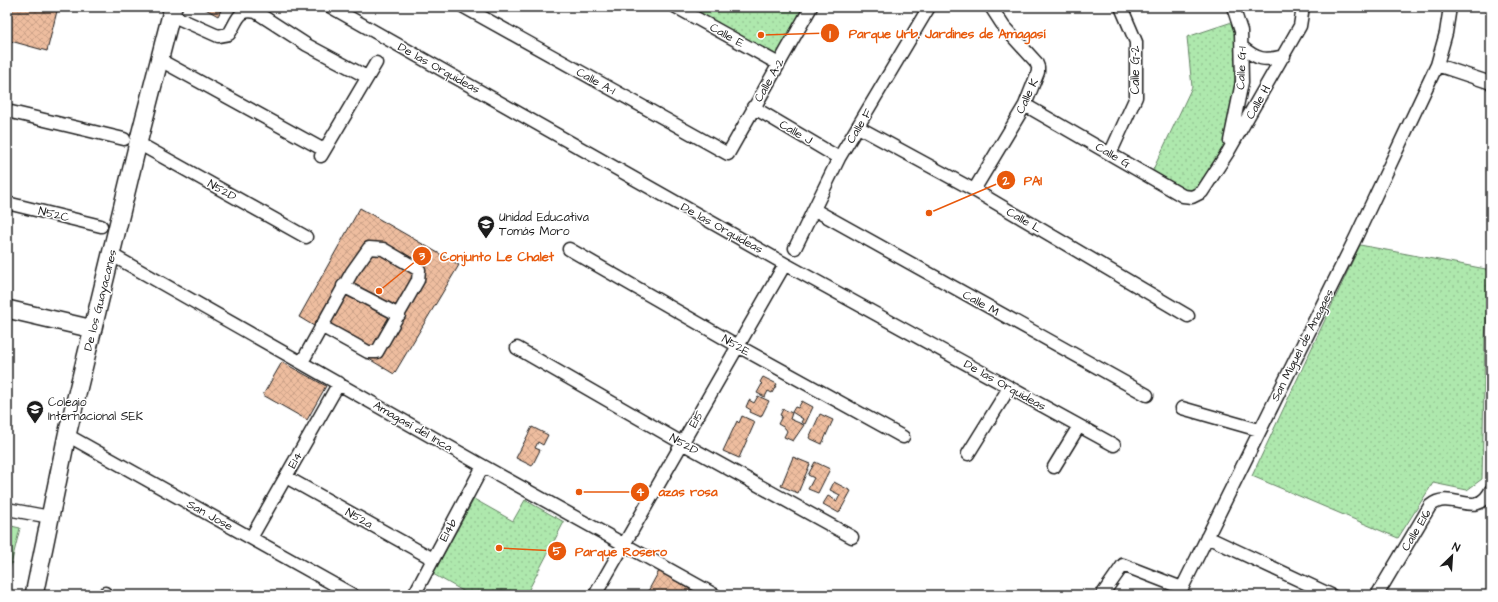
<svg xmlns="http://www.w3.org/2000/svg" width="1498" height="602" font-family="'Architects Daughter',sans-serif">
<defs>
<pattern id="park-dots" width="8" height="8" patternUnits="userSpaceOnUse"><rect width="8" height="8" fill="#aee8ad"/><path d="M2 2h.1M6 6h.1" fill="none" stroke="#95c694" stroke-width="1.8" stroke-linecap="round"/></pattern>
<pattern id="building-cross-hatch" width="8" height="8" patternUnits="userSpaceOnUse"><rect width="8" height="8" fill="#eebd9f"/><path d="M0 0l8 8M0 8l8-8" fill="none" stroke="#cca288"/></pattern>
</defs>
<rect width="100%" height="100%" fill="#fff"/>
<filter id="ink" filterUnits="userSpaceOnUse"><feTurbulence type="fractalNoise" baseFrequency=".025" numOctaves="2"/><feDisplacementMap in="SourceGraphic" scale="8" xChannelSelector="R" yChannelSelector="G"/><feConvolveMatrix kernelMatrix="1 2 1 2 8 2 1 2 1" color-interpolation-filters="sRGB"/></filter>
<g filter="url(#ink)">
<path fill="url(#park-dots)" stroke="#658264" d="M676 7H811L779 64Z
M1238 20 1231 154 1215 185 1185 195 1150 176 1192 87 1187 37Z
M1360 245 1491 270 1485 338 1482 479 1467 490 1433 483 1398 538 1252 476Z
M474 499 513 521 525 500 564 522 526 595H470L433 574Z"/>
<path fill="#aee8ad" stroke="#658264" d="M7 525 20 528 9 573H7Z"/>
<path fill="url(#building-cross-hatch)" stroke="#1c1c1c" d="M7 7H58L47 51 7 40Z
M202 7H223L218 16Z
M360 208 459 265 394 374 299 317Z
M282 362 326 386 307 420 263 395Z
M763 377 777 384 772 393 768 391 765 397 757 393 762 384 760 382Z
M758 396 769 401 761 417 750 412 751 410 746 407 749 400 754 403Z
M802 401 813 407 805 424 801 422 803 419 792 412 795 407 798 408Z
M783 409 792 413 790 419 804 425 793 441 784 437 787 431 785 428 778 424 782 416 780 415Z
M820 414 833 420 822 444 809 438Z
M742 416 755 422 739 458 723 451 737 421 739 423Z
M532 427 548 435 543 445 538 442 535 448 540 450 532 466 516 458Z
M793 457 810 464 798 493 781 486Z
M815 462 830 469 818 493 808 489 814 478 808 475Z
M834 482 851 491 839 513 823 504 828 496 837 501 840 495 830 490Z
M659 571 695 592 694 595H646Z"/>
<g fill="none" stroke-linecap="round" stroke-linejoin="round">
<g stroke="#1c1c1c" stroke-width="15">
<path id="street" d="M331 7 785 264 1114 445
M464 7 728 154 811 7
M676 7 779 64
M171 15 218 36 229 34C238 20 238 8 256 12L307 45 367 77
M1242 47C1257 60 1265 61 1284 56
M160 60 324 150
M1437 65 1491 83
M1025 105 1183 196 1192 197 1202 192 1228 152 1300 26 1303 7
M753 107 839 158
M7 111 124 139
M858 127 974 190 1188 316
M1230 141 1242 82 1241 31 1233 7
M138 143 306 237
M1110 154 1136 97V42L1121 7
M321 156 376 63
M974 190 1025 105 1038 72V67L1036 62 1004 27 991 7
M7 203 101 226
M815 210 1147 395
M795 248 839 158 929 7
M569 249 738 346 903 437
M112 255 483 466 715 595
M343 286 399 315
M517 348 682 443 852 537
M302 362 352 272 369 248 383 249 419 270 418 280 377 352H368L321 326
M1182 408 1259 430
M67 435 353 595
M968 454 1009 388
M1054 467 1079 426
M286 477 433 559
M7 509 50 517
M1207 537 1331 595
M251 538 339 383
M104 595 105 593
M414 595 483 466
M595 595 785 264
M1102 595 1123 565 1182 588 1356 237 1437 65 1446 33 1450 7
M1377 595 1430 506C1451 488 1476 521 1491 490"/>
</g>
<g stroke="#1c1c1c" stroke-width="20">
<path id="secondary" d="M7 309 93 329
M34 595 67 435 138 143 173 7"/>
</g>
<use href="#street" stroke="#fff" stroke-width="12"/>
<use href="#secondary" stroke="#fff" stroke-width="17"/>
</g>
</g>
<defs>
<g id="school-pin" transform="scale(0.9)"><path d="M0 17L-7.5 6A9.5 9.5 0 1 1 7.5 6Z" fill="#1c1c1c" stroke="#fff"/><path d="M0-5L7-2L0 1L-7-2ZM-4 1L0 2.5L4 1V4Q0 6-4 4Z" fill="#fff"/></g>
</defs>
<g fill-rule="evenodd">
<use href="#school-pin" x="486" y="224"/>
<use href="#school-pin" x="35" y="409"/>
</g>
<g text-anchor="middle" stroke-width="3" stroke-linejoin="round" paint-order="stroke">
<g font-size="12" fill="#1c1c1c" stroke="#fff">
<text transform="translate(727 35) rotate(29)" y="4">Calle E</text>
<text transform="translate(439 68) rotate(29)" y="4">De las Orquideas</text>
<text transform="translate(1241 68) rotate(-88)" y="4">Calle G-1</text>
<text transform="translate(1135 70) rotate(-90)" y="4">Calle G-2</text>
<text transform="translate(769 80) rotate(-60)" y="4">Calle A-2</text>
<text transform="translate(596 81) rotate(29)" y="4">Calle A-1</text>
<text transform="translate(1027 96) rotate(-65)" y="4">Calle K</text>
<text transform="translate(1258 102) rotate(-60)" y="4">Calle H</text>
<text transform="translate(859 126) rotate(-59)" y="4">Calle F</text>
<text transform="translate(796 132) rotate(30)" y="4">Calle J</text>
<text transform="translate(1113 155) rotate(30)" y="4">Calle G</text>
<text transform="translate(222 190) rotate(29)" y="4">N52D</text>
<text transform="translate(54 214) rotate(13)" y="4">N52C</text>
<text transform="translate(1024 220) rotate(30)" y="4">Calle L</text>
<text transform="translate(722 228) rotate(29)" y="4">De las Orquideas</text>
<text transform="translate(100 300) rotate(-76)" y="4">De los Guayacanes</text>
<text transform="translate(981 303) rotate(29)" y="4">Calle M</text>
<text transform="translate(736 345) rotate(30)" y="4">N52E</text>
<text transform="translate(1302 345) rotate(-63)" y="4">San Miguel de Anagaes</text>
<text transform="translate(1005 385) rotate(29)" y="4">De las Orquideas</text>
<text transform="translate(696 419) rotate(-60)" y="4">E15</text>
<text transform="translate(413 426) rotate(30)" y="4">Amagasí del Inca</text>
<text transform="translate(684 444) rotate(29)" y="4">N52D</text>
<text transform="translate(295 460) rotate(-60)" y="4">E14</text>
<text transform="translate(210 515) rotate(29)" y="4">San Jose</text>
<text transform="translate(359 518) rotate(29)" y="4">N52a</text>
<text transform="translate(448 530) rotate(-62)" y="4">E14b</text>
<text transform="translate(1416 530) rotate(-59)" y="4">Calle E16</text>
</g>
<g font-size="12" fill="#1c1c1c" stroke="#fff" text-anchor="start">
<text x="499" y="221">Unidad Educativa<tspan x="499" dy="14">Tomás Moro</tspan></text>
<text x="48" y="406">Colegio<tspan x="48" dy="14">Internacional SEK</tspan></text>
</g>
</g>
<path fill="none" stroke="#e8590c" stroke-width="1.5" d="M761 35L830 33M929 213L1006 180M379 291L422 256M579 492L640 492M499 548L557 551"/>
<g fill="#e8590c" stroke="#fff" stroke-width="1.5">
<circle cx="761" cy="35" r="4"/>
<circle cx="929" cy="213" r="4"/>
<circle cx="379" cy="291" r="4"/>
<circle cx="579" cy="492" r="4"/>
<circle cx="499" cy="548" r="4"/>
<circle cx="830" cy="33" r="10"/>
<circle cx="1006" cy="180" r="10"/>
<circle cx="422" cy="256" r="10"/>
<circle cx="640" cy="492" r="10"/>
<circle cx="557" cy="551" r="10"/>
</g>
<g font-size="12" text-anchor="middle" font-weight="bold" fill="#fff">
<text x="830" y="38">1</text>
<text x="1006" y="185">2</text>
<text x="422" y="260">3</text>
<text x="640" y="496">4</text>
<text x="557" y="555">5</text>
</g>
<g font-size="13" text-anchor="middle" font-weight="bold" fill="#e8590c" stroke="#fff" stroke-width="3" stroke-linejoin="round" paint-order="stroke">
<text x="947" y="38">Parque Urb. Jardines de Amagasí</text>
<text x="1033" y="185">PAI</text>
<text x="497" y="261">Conjunto Le Chalet</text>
<text x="688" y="496">azas rosa</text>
<text x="621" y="556">Parque Rosero</text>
</g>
<rect width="1498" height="602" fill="none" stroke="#fff" stroke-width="24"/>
<rect x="12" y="12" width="1474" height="578" fill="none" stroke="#1c1c1c" stroke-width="1.5" filter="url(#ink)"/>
<g transform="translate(1452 556) rotate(25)" stroke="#ffffff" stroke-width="3" paint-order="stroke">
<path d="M0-3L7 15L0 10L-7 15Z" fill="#1c1c1c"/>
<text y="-6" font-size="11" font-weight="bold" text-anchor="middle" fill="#1c1c1c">N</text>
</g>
</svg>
